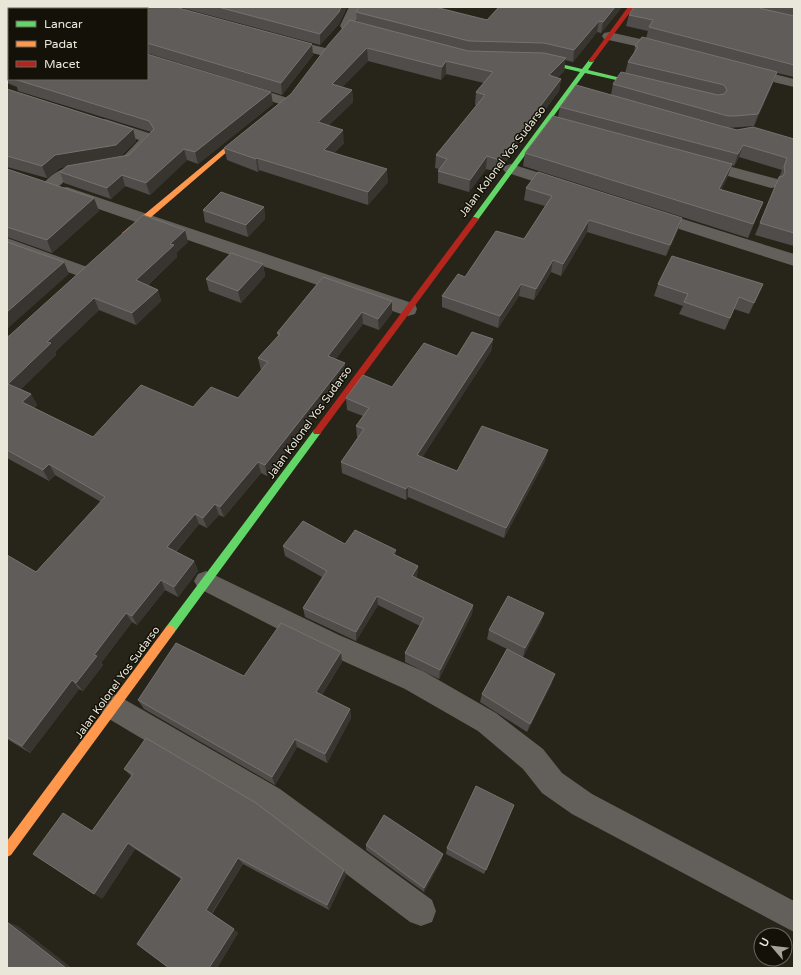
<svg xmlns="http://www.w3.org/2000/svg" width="801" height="975" font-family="'Varela Round',sans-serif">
<rect width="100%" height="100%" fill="#27251a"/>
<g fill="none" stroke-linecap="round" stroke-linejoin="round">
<path fill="#63605b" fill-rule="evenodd" d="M349 7H363L352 29H342L340 26Z
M609 32 672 46 674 49 672 52 667 53 604 39 602 36 604 33Z
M282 37 329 49 331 52 329 55 324 56 277 44 275 41 277 38Z
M746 67 794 79V87L741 74 739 71 741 68Z
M244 84 291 99 293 102 291 105 286 106 239 91 237 88 239 85Z
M105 119 152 134 156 140C149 150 136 166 123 162L121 159 139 140 100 127 97 124 100 121Z
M702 159 777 179 779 183 777 187 771 188 696 167 694 164 696 161Z
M91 163 97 165 99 168 97 171C89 173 81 173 74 175 62 180 58 193 44 190L42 186C53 169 72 165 91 163Z
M511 164 569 182 571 186 569 190 563 191 505 172 503 169 505 166Z
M67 187 415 304 417 309 415 314 408 316 401 314 61 196 59 192 61 188Z
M651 209 794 254V266L645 218 642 214 645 210Z
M7 238 90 268 93 272 90 276 84 278 7 250Z
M206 571 339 635 423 671 496 713 543 749 562 773 592 794 794 901V932L572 814 542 793 523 769 478 731 405 689 321 651 198 588 194 581 198 574Z
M113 694 122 698 280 789 432 900 436 911 432 922 421 926 410 922 260 809 104 716 100 707 104 698Z"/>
<path fill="#63d668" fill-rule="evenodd" d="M536 58 582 69 589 60 591 59 594 61 588 70 650 85 647 87 585 73 477 221H473V217L580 72 534 61 533 60Z
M317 429 321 432 320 434 174 633 170 635 166 633 165 630 166 627 314 430Z"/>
<path fill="#ff974d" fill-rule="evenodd" d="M245 131 250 132 128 237H122V233Z
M170 625 174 627 175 630 174 633 11 855 7 857V841L166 627Z"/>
<path fill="#b3261e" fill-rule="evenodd" d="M628 7H634L593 62H589V60Z
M473 217H475L479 219 320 434H314L313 432 314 430Z"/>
</g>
<path fill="#504c4a" d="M179 7H347L339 24 320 45Z
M499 7H622L601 33 597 32 573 62 565 60 564 71 557 78 561 79 559 91 498 172 486 169 469 192 438 183V171L439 169 435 168 436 155 477 105H475L476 92 484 83 446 74 441 80 368 61 342 87 352 90 353 102 329 125 344 143 334 153 388 182 368 205 259 170 258 172 227 160 224 148 291 94 357 22 356 12 487 20Z
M634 7H794V77L777 73 773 83 754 126 728 128 737 130 794 139V246L755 235 782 170 739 157 734 166 732 165 727 178 721 190 763 202 748 238 523 166 525 153 558 117 560 107 611 95 613 84 625 73 628 62 634 53 635 46 646 38 648 31 626 26 629 15Z
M147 9 313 55 282 95 147 53Z
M7 48 9 49V79H147L273 104 198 164 187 160 150 195 125 186 111 199 64 183 60 172 67 166 60 168 47 178 7 167V89L133 129 136 141 120 157 129 155 151 132 18 91 17 87 7 83Z
M7 169 99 211 52 253 7 237Z
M526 188 678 230 666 256 587 232 561 276 551 272 534 300 519 296 498 328 442 307V296L465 277 524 239 545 206 524 200Z
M264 207 265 219 248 237 205 222 203 210Z
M188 242 176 253 177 257 148 285 158 290 161 301 136 325 99 310 55 352 56 355 21 389 31 394 37 405 34 408 93 437 193 407 238 398 262 370H261L258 358 278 336 277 333 323 277 392 313 379 330 363 324 335 359 345 363V375L267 476 261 473 224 517 219 515 207 528 199 524 176 552 194 561 198 571 178 597 165 590 137 625 132 622 101 663 103 665 83 691 79 689 30 753 7 739V555L36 572 101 502 55 475 49 481 7 458V337Z
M263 264 265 276 241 303 209 291 206 279Z
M658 284H763L749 314 734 309 725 330 679 314 683 306 654 296Z
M493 339 491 351 422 457 457 471 545 461 504 538 408 497 406 500 342 473 341 462 358 437H357L356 426 363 416 347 410 346 398 392 387Z
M345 544 396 556 418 566 417 575 416 578 473 605 472 614 439 679 405 662V653L420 626 378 605 356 641 305 617 303 608 322 577 285 556 283 546Z
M544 613 541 622 523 657 487 639 489 630Z
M342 662 322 695 350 709 351 718 327 763 297 747 275 785 144 709 138 700Z
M552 683 527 732 480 702 482 694Z
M124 769 346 875 329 910 243 864 212 914 238 933 217 968 181 879 135 849 102 899 132 777Z
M514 805 484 874 446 854 447 848Z
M366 845 442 859 424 892 366 850Z"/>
<path fill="#383530" d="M341 7H347L339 24 320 45V34Z
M615 7H622L601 33 603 22Z
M599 21 597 32 573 62 574 50Z
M312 44 313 55 282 95 281 83Z
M367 48 368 61 333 96 332 84Z
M566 58 564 71 547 88 549 75Z
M446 61V74L441 80 442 67Z
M777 72 773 83 754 126 758 114Z
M561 79 559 91 498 172 499 160Z
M352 90 353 102 319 135 318 122Z
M271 92 273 104 198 164 195 152Z
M133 129 136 141 119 158 60 168 47 178 42 166 55 155Z
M343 130 344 143 325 162 324 150Z
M743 145 739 157 734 166 738 154Z
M184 149 187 160 150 195 146 183Z
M487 156 486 169 469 192 470 180Z
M257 158 259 170 258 172 256 159Z
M732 164 727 178 714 203 719 189Z
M387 169 388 182 368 205V192Z
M122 175 125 186 111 199 107 188Z
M94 198 99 211 52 253 47 240Z
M264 207 265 219 248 237 246 225Z
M682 218 678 230 666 256 670 245Z
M589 220 587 232 561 276 563 264Z
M185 230 188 242 176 253 177 257 140 292 136 280 170 244Z
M553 260 551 272 534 300 536 289Z
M64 262 69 274 7 329V312Z
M263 264 265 276 241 303 238 291Z
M521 284 519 296 498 328 500 316Z
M158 290 161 301 136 325 132 313Z
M94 298 99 310 55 352 56 355 15 395 8 384 47 342Z
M392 301V313L379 330 378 319Z
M362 312 363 324 329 368 328 356Z
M493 339 491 351 417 466V455Z
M345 363V375L267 476 265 465Z
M31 394 37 405 29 413 22 402Z
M548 450 545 461 504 538 506 528Z
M258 462 261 473 224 517 220 507Z
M49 464 55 475 49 481 43 470Z
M408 486V497L406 500V489Z
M215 504 219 515 207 528 203 518Z
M195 514 199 524 171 557 167 547Z
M396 550V560L393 554Z
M194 561 198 571 178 597 174 587Z
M418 566 417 575 412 585V576Z
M161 580 165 590 137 625 132 616Z
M377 596 378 605 356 641V632Z
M473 605 472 614 439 679 440 670Z
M126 613 132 622 101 663 103 665 83 691 76 683 94 655Z
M544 613 541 622 523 657 525 648Z
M341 652 342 662 318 702 316 692Z
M555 674 552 683 527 732 530 724Z
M72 680 79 689 30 753 22 746Z
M350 709 351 718 327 763 325 754Z
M295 739 297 747 275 785 272 777Z
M128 843 135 849 102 899 94 894Z
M443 854 442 859 424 892V888Z
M238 858 243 864 211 914 206 910Z
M344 870 346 875 329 910 327 905Z
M7 922 18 926 72 968H66Z
M234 929 238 933 217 968H209Z"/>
<path fill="#605c59" stroke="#76726e" d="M44 7H175L312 44 281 83 147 43V9H41Z
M218 7H341L339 12 320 34Z
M359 7H435L487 20 499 7H615L603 22 599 21 574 50 544 43 469 41 356 12Z
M634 7H757L763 9 794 16V65L649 27 653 20 629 15Z
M350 20 468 51 544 53 566 58 549 75 561 79 499 160 487 156 470 180 438 171 447 159 436 155 485 95 476 92 493 72 446 61 442 67 367 48 332 84 352 90 318 122 343 130 324 150 387 169 368 192 257 158 256 159 224 148 291 94 329 44Z
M642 37 777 72 758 114 735 116H728L613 84 621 72 718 95 724 94 727 90 724 85 628 62 638 47 635 46Z
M7 48 9 49V74H7Z
M147 54 271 92 195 152 184 149 146 183 122 175 107 188 60 172 67 166 129 155 154 129 149 121 14 79H147Z
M576 85 721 126 737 130 753 127 794 139V233L760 223 779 177 783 176 785 172 784 167 787 158 743 145 738 154 560 107Z
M7 89 133 129 116 145 55 155 42 166 7 156Z
M553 116 732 164 719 189 763 202 753 224 525 153Z
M7 169 94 198 47 240 7 227Z
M538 172 682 218 670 245 589 220 563 264 553 260 536 289 521 284 500 316 442 296 458 274 465 277 496 231 524 239 552 196 526 188Z
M221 192 264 207 246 225 203 210Z
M143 215 185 230 170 244 174 245 136 280 158 290 132 313 94 298 47 342 51 343 8 384 31 394 22 402 93 437 141 385 193 407 211 387 238 398 268 362 258 358 280 334 277 333 323 277 392 301 378 319 362 312 328 356 345 363 265 465 258 462 220 507 215 504 203 518 195 514 167 547 194 561 174 587 161 580 132 616 126 613 94 655 97 656 76 683 72 680 22 746 7 737V555L36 572 105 497 49 464 43 470 7 450V337L9 336Z
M7 242 64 262 7 312Z
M231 253 263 264 238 291 206 279Z
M672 256 763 284 754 303 739 297 730 318 684 302 688 294 658 284Z
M472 332 493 339 417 455 457 471 482 426 548 450 506 528 408 486 406 489 341 462 364 429 356 426 369 408 346 398 363 375 392 387 424 343 457 356Z
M303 521 345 544 355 530 396 550 393 554 418 566 412 576 473 605 440 670 405 653 424 618 377 596 356 632 303 608 327 571 283 546Z
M508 596 544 613 525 648 489 630Z
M281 623 341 652 316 692 350 709 325 754 295 739 272 777 138 700 176 643 244 676Z
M507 649 555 674 530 724 482 694Z
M146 738 256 803 344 870 327 905 238 858 206 910 234 929 209 968H169L137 944 182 878 128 843 94 894 33 854 63 813 92 831 133 774 124 769Z
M476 786 514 805 486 870 447 848Z
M384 815 443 854 424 888 366 845Z
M7 922 66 968H7Z"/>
<g text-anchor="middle" stroke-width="3" stroke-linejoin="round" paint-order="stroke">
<g font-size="11" fill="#e9e7da" stroke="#131108">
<text transform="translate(502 161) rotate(-53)" y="4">Jalan Kolonel Yos Sudarso</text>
<text transform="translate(309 422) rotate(-54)" y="4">Jalan Kolonel Yos Sudarso</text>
<text transform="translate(117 682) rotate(-54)" y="4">Jalan Kolonel Yos Sudarso</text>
</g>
</g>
<rect width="801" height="975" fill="none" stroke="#e9e7da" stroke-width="16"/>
<rect x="8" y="8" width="140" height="72" fill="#131108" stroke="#69675c"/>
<rect x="16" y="21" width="20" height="6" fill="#63d668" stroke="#69675c"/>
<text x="44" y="28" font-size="12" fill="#e9e7da">Lancar</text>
<rect x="16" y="41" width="20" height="6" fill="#ff974d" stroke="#69675c"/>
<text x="44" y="48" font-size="12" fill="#e9e7da">Padat</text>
<rect x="16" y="61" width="20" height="6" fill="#b3261e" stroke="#69675c"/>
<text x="44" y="68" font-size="12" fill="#e9e7da">Macet</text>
<g transform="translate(773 947) rotate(298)"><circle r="19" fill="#131108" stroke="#69675c"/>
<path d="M0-3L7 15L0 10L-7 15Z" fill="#a5a397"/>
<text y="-6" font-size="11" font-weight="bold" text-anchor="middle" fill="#e9e7da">U</text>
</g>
</svg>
